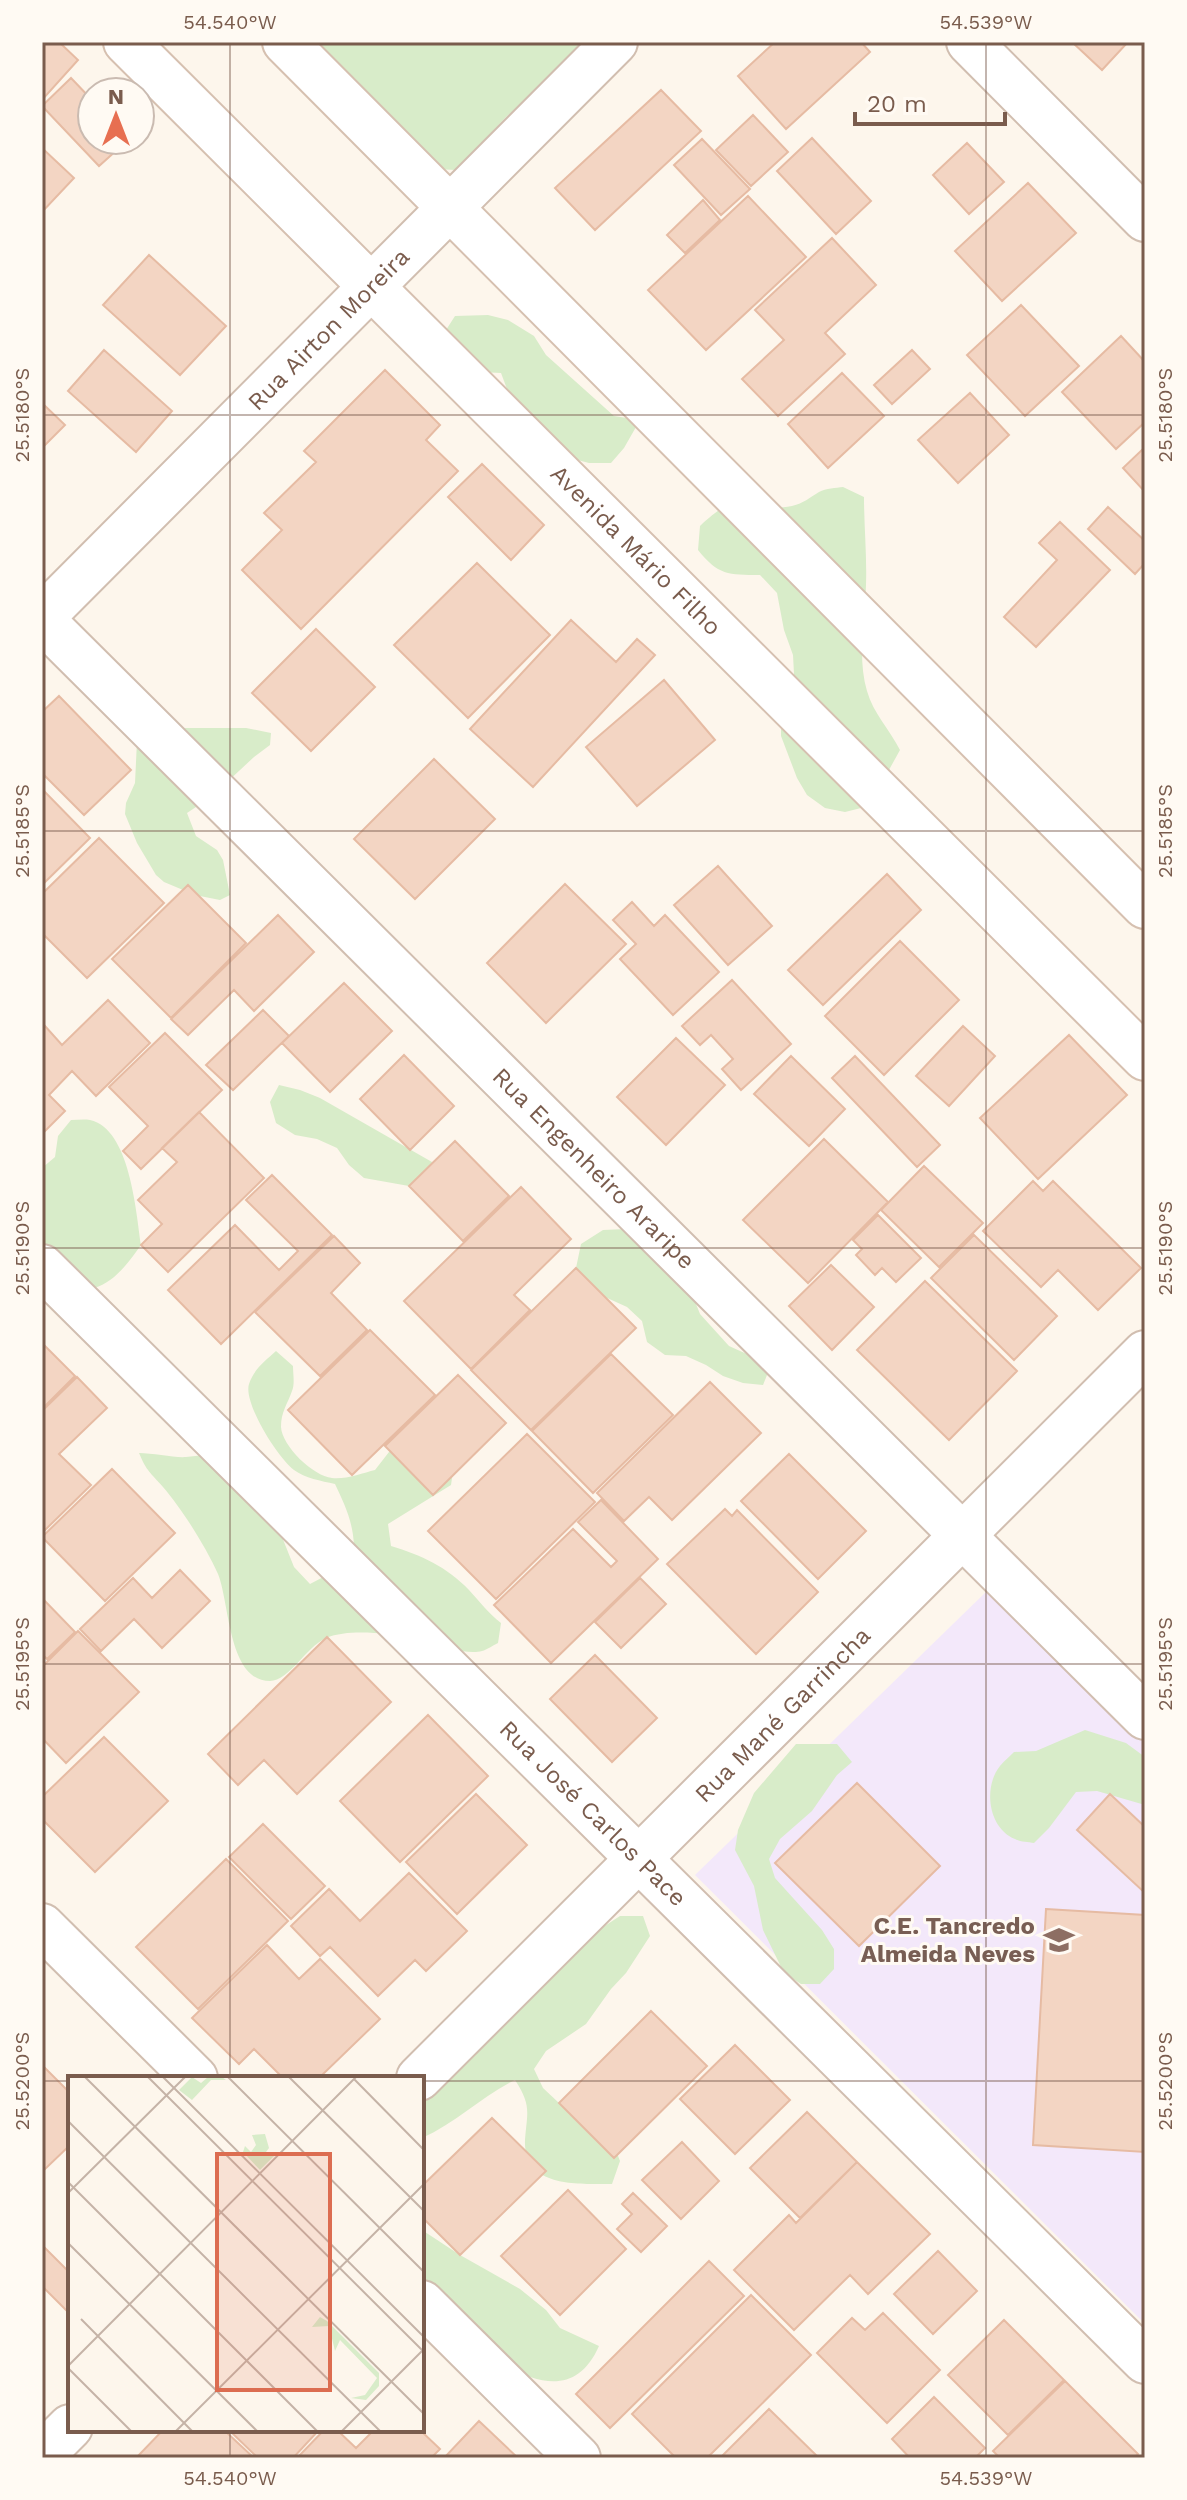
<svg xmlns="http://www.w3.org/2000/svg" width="1187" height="2500" font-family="'Work Sans',sans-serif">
<rect width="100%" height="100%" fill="#fdf6ec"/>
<path fill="#f3e8fa" d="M989 1589 1145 1743V2324L695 1875Z"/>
<path fill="#d8ecc9" d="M307 42H591L506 117 456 170 436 169Z
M488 315 508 320 534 336 546 355 614 416 640 420 624 448 611 463H589L570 458 516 413 501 373 480 372 449 345 446 330 455 316Z
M843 487 864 497C864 526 867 556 866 585 865 619 857 657 867 691 873 713 890 730 900 750L869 806 845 812 825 808 807 795 797 778 781 736V716L794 674 793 655 784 630 777 593 760 575C728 575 718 575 698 550L700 526C746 482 746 515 792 506 804 503 809 498 819 492 826 488 836 488 843 487Z
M153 728H246L271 733 270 745 254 757 211 797 187 813 196 836 217 850 223 860 230 895 220 900 195 895 164 882 156 875 137 843 125 814 126 803 135 783 137 741Z
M279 1085 300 1090 320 1098 432 1162 430 1184 409 1186 364 1178 349 1165 337 1148 317 1139 295 1135 276 1123 270 1102Z
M71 1120C77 1120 84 1119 90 1120 130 1129 136 1211 141 1245 108 1292 97 1291 42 1294V1168L55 1157 58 1136Z
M626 1229 692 1294 700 1314 729 1346 771 1365 763 1385 743 1383 723 1376 706 1365 686 1356 665 1355 647 1342 642 1321 627 1307 583 1287 576 1268 581 1244 603 1230Z
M276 1351 293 1366C293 1374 295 1384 292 1391 287 1405 281 1412 281 1427 282 1446 313 1476 332 1478 344 1480 363 1473 375 1470L389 1452 411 1447 454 1465 451 1485 388 1524 391 1546C421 1555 447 1567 469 1590 480 1602 488 1613 501 1623L498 1643C493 1645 487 1650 482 1651 460 1657 403 1634 374 1633 360 1632 340 1632 326 1638 306 1647 289 1681 270 1681 228 1681 230 1604 218 1574 206 1547 182 1509 163 1487 150 1472 147 1472 139 1453 153 1453 175 1458 186 1457 195 1456 203 1455 213 1456L276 1522 294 1567 310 1584 329 1574 354 1546C353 1522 345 1505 335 1484 321 1481 305 1478 294 1470 278 1458 243 1403 249 1384 254 1369 265 1361 276 1351Z
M1085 1730 1126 1743 1145 1757V1805L1097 1791 1076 1792 1049 1828 1034 1843C1028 1842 1020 1842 1015 1839 988 1828 983 1787 1000 1766 1004 1761 1010 1756 1014 1752L1036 1751Z
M796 1744H837L852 1762 837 1775 812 1811 780 1839 769 1859 775 1878 822 1930 834 1949V1969L820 1984H801L784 1973 763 1930 754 1886 735 1850 738 1830 754 1793Z
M620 1916H643L650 1936 626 1973 611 1989 586 2024 546 2051 534 2069 543 2088 559 2103 572 2106 611 2138 620 2161 612 2184C578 2184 523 2188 525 2140 527 2112 532 2106 515 2080 482 2096 456 2123 422 2138V2078L555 1975 583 1940Z
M422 2230 460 2255 520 2289 546 2310 560 2328 599 2346C560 2434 465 2334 422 2300Z"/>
<path fill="#f3d5c3" stroke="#e6bba3" stroke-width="2" d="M42 42H59L78 60 42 100Z
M775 42H861L870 52 786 129 738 76Z
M1072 42H1128L1102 70Z
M71 78 92 100V140H128L99 166 42 106Z
M661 90 701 131 595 230 555 188Z
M753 115 788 152 751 186 716 150Z
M812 138 871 201 836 234 777 171Z
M702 139 750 189 721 215 674 165Z
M967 143 1004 182 969 214 933 175Z
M42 148 74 178 42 212Z
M1028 183 1076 233 1002 301 955 251Z
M748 196 806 257 706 350 648 290Z
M703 200 720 220 685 253 667 235Z
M832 238 876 285 825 333 845 354 778 416 742 379 784 340 755 310Z
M149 255 226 326 180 375 103 305Z
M1021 305 1079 366 1025 416 967 355Z
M1121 336 1145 362V422L1116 449 1062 392Z
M104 350 172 411 136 452 68 391Z
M912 350 930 369 892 404 874 385Z
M385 370 440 425 426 440 458 471 301 629 242 570 282 530 264 513 316 462 304 451Z
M842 373 884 416 828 468 788 424Z
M970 393 1009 435 958 483 918 440Z
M42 403 65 425 42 448Z
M1145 447V492L1123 468Z
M482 464 544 525 511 560 448 497Z
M1108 507 1145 541V563L1135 574 1088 529Z
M1060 522 1110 570 1036 647 1004 617 1057 560 1039 543Z
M477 563 550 635 468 718 394 645Z
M571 620 616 662 637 639 655 655 533 787 470 729Z
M316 629 375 687 311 751 252 693Z
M664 680 715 740 637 806 586 747Z
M59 696 131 770 84 815 42 773V712Z
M434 759 495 819 415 899 354 839Z
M42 789 90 838 42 885Z
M99 838 164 903 87 978 42 933V894Z
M718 866 772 926 728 965 674 905Z
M887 874 921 910 823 1005 788 970Z
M565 884 626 944 546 1023 487 963Z
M188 885 246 943 171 1018 112 959Z
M632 902 654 926 665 915 719 972 673 1015 620 959 636 944 613 920Z
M278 915 314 952 254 1011 234 990 188 1035 171 1019Z
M900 941 959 1000 884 1075 825 1016Z
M732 980 791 1044 741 1090 722 1069 733 1059 711 1035 700 1045 682 1026Z
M344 983 392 1031 330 1092 282 1043Z
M108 1000 150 1043 96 1096 72 1071 49 1095 65 1111 42 1134V1029L45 1026 62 1045Z
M263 1010 289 1036 233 1090 206 1065Z
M963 1026 995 1056 949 1106 916 1076Z
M165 1033 222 1090 141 1169 123 1151 148 1126 109 1087Z
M1069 1035 1127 1095 1038 1179 980 1118Z
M676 1038 725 1085 666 1145 617 1097Z
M404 1055 454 1106 410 1150 360 1099Z
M791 1056 845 1109 809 1146 754 1094Z
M855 1056 940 1145 917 1167 832 1078Z
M199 1112 264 1178 168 1272 141 1245 162 1224 138 1200 177 1162 162 1148Z
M824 1139 888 1202 808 1283 743 1220Z
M455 1141 509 1196 463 1241 409 1186Z
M924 1166 983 1223 939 1267 881 1210Z
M272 1175 332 1235 221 1344 168 1290 235 1225 279 1270 298 1251 246 1200Z
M1033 1181 1043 1191 1053 1181 1141 1268 1098 1310 1058 1270 1041 1287 983 1231Z
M521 1187 571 1239 514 1295 530 1310 471 1369 404 1301Z
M878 1215 921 1258 896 1282 882 1268 875 1275 856 1255 862 1249 853 1240Z
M974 1235 1057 1316 1014 1360 931 1278Z
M334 1236 360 1263 331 1293 367 1330 320 1376 255 1312Z
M831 1265 874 1307 832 1350 789 1306Z
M576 1268 636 1328 531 1430 471 1370Z
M925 1281 1017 1371 949 1440 857 1350Z
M370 1330 435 1395 352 1475 288 1410Z
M42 1343 75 1376 42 1409Z
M611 1354 673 1415 593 1493 532 1431Z
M458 1375 506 1423 433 1495 385 1446Z
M77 1377 107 1408 59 1454 91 1485 42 1533V1411Z
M710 1382 761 1433 672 1520 649 1497 624 1521 597 1493Z
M527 1434 595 1502 496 1599 428 1531Z
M789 1454 866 1531 818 1579 741 1501Z
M112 1469 175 1533 105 1601 42 1537Z
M601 1500 658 1559 551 1663 494 1605 573 1529 611 1567 617 1561 578 1522Z
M725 1509 732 1516 737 1510 818 1592 756 1654 667 1564Z
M180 1570 210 1601 162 1648 134 1619 101 1651 80 1629 133 1578 152 1598Z
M640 1578 666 1604 621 1648 595 1622Z
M42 1598 75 1632 47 1659 42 1654Z
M78 1631 139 1692 66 1763 42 1738V1667Z
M327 1637 391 1702 297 1794 264 1760 238 1785 208 1754Z
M595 1655 657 1718 612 1762 550 1699Z
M428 1715 488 1776 400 1862 340 1801Z
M104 1737 168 1801 95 1872 42 1819V1797Z
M857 1783 940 1866 859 1946 775 1863Z
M476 1794 527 1845 457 1914 406 1862Z
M1110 1794 1145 1827V1893L1077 1830Z
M263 1824 325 1886 291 1919 229 1857Z
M226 1859 288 1921 198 2009 136 1947Z
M409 1873 467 1931 426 1971 415 1960 378 1996 330 1947 320 1956 291 1926 329 1889 360 1921Z
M1046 1909 1145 1915V2152L1033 2145Z
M267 1945 299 1979 320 1959 380 2019 319 2078H283L254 2049 239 2064 192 2018Z
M651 2011 707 2066 614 2158 559 2103Z
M735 2045 790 2100 735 2154 680 2099Z
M42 2065 70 2093V2145L42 2172Z
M807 2112 857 2162 800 2218 750 2168Z
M492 2118 546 2171 460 2255 422 2217V2186Z
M682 2142 719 2181 681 2219 642 2180Z
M857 2162 930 2234 868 2294 850 2275 794 2330 734 2270 789 2215 796 2223Z
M568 2190 626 2249 560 2315 501 2256Z
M633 2193 667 2226 641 2252 617 2229 632 2214 622 2204Z
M42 2245 70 2273V2314L44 2288 42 2289Z
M938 2251 977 2291 933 2334 894 2294Z
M709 2261 744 2296 610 2428 576 2394Z
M751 2295 811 2355 707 2458H676L632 2414Z
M883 2313 940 2370 887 2423 817 2353 852 2318 865 2330Z
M1004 2320 1064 2380 1008 2435 948 2375Z
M1065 2381 1138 2454 1134 2458H1000L993 2451Z
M934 2397 985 2448 975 2458H910L892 2439Z
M769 2409 819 2458H720Z
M479 2421 518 2458H444Z
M163 2430H224L254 2458H136Z
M229 2430H319L293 2458H258Z
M324 2430H337L356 2448 370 2434 366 2430H420L440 2449 431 2458H297Z"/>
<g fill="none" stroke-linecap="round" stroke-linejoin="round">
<g stroke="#d1beb0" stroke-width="48">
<g id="minor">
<path d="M969 42 1145 219"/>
<path id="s1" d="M42 617 615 42"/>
<path id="s2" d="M42 620 1145 1717"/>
<path id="s3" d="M42 1267 1145 2361"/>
<path d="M42 1926 195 2078"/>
<path id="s4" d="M419 2078 1145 1353"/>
<path d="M422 2303 578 2458"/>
<path d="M42 2455 70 2427"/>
</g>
</g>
<g stroke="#d6c0b0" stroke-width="48">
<g id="secondary">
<path id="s5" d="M126 42 1145 1058"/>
<path d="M285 42 1145 906"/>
</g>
</g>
<use href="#minor" stroke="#fff" stroke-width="44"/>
<use href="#secondary" stroke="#fff" stroke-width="44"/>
</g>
<path fill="none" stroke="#7a5c4d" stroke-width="2" stroke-opacity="0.45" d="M230 42V2078M986 42V2458M42 415H1145M42 831H1145M42 1248H1145M42 1664H1145M42 2081H70M422 2081H1145M230 2430V2458"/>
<defs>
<g id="school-bare" transform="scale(2.4)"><path d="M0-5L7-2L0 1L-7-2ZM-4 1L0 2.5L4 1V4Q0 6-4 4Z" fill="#8d6e63" stroke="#fffaf3" stroke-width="2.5" paint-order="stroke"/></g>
</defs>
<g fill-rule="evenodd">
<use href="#school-bare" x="1059" y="1940"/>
</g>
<g text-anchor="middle" stroke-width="6" stroke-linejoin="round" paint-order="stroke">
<g font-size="24" fill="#7a5c4d" stroke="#fffaf3">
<text dy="8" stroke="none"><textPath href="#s1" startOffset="406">Rua Airton Moreira</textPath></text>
<text dy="8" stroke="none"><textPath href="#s5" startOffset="720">Avenida Mário Filho</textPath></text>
<text dy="8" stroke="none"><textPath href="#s2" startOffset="778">Rua Engenheiro Araripe</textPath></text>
<text dy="8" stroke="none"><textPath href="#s4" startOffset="514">Rua Mané Garrincha</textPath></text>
<text dy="8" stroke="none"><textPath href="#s3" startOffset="776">Rua José Carlos Pace</textPath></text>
</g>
<g font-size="24" font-weight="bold" fill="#785e54" stroke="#fffaf3" text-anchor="end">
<text x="1035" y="1934">C.E. Tancredo<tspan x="1035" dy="28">Almeida Neves</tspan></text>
</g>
</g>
<g transform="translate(68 2076)">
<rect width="356" height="356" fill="#fdf6ec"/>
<path d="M124 1 133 7 140 1H154L158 4H143L124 24 111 14ZM197 58 201 72 195 80 208 78 192 94 175 76 177 70 183 76 188 69 184 59ZM252 241 259 245 311 297V310L298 324 283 322 297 319 309 302 272 264 267 275 261 250 244 251Z" fill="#d8ecc9"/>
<path fill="none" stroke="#c5b3a7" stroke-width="2" d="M17 1 356 338M80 1 356 276M95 1 356 261M160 1 356 196M221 1 356 135M286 3 356 74M0 45 312 355M0 106 249 355M0 117 117 1M0 167 189 355M13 243 124 355M0 290 288 1M0 292 63 355M108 355 356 108M274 355 355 274"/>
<path fill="#dc6d51" fill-opacity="0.15" stroke="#dc6d51" stroke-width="4" d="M149 78H262V314H149Z"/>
<rect width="356" height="356" fill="none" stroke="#7a5c4d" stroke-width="4"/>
</g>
<rect width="1187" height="2500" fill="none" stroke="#fffaf3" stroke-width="88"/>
<g transform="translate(116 116)"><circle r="38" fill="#fffaf3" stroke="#cabbb1" stroke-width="2"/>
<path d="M0-6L14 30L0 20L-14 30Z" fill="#e76f51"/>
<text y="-12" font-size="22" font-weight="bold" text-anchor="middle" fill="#7a5c4d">N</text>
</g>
<path d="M855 112v12h150v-12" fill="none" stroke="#7a5c4d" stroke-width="4"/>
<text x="867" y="112" font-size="24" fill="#7a5c4d" stroke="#fffaf3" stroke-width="6" paint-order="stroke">20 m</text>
<rect x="44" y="44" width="1099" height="2412" fill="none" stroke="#7a5c4d" stroke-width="3"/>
<g font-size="20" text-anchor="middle" fill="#7a5c4d">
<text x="230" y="29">54.540°W</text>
<text x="986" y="29">54.539°W</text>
<text transform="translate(22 415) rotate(-90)" y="7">25.5180°S</text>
<text transform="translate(1165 415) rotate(-90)" y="7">25.5180°S</text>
<text transform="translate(22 831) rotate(-90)" y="7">25.5185°S</text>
<text transform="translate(1165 831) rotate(-90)" y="7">25.5185°S</text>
<text transform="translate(22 1248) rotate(-90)" y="7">25.5190°S</text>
<text transform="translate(1165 1248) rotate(-90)" y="7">25.5190°S</text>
<text transform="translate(22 1664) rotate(-90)" y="7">25.5195°S</text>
<text transform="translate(1165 1664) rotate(-90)" y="7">25.5195°S</text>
<text transform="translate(22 2081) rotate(-90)" y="7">25.5200°S</text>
<text transform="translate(1165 2081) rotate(-90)" y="7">25.5200°S</text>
<text x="230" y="2485">54.540°W</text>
<text x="986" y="2485">54.539°W</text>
</g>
</svg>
